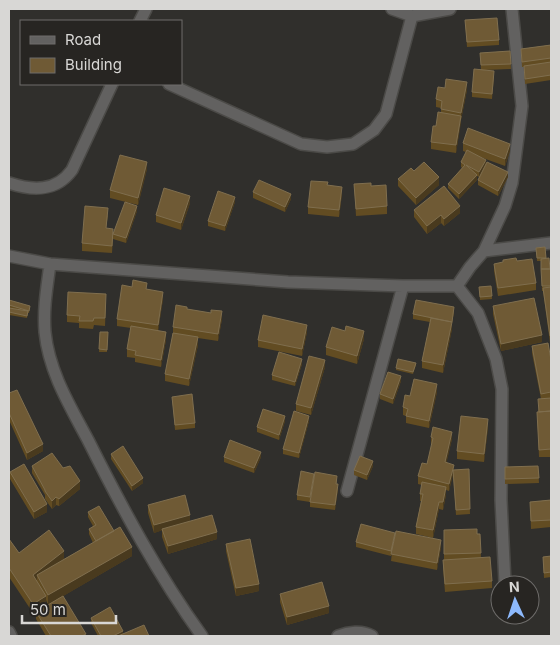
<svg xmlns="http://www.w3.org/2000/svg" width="560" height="645" font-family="Inter,sans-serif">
<rect width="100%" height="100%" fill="#302f2c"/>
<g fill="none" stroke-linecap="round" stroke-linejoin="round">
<g stroke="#4b4a47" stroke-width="14">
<path id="street" d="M392 9 412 16 450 9
M140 21 146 9
M169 84 301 144 327 147 353 144 374 130 386 114 412 16
M9 183C33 191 56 192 72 170L112 84
M484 251 551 243
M9 256 50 264 288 282 403 286H457L478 313 496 359 502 389 501 500 505 583
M50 264C47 287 43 309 45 332 49 372 70 406 88 440 122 508 158 575 202 636
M457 286 470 267 484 251 505 206 512 183 522 106 512 9
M347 491 403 286
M9 632 11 636
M338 636C348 632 362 630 372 636"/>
</g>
<use href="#street" stroke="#626160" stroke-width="11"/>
</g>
<path fill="#624c22" d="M465 20 499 40V45L467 47Z
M551 45V80L525 84 524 67H522L521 49Z
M510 51 511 69 485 70 494 76 492 99 472 97V92L481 70 480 53Z
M445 88 467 90 461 120 456 153 431 149V142L441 113V108L436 107V99Z
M463 143 510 151 505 166 480 157 486 165 508 177 498 196 478 185V180L479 177 477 176V180L459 199 448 188V184L462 168 461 167V162L466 152 463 151Z
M147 169 138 205 110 198V190Z
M414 171 439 185 416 205 398 186V179Z
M354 184 387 206V214L356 216Z
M328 185 342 194 339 217 308 214V207Z
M253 192 291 199 285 212 253 198Z
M235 202 225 231 208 226V221Z
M190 203 181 230 156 222V215Z
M414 210 460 213 444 226 441 223 427 234 414 217Z
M137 211 126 243 113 239V234Z
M108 215 106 228 113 237 112 253 82 251V243Z
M545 247 546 259 550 269H551V343H550L543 291H542L541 261H537L536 248Z
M517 261 536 283V290L498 296 494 271V264Z
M491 286 492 299 480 300 479 287Z
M147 289 163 299 158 331 166 340 161 367 135 362V358L127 357V349L131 328 117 326V319Z
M9 300 30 308 29 313H28L27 318 9 315Z
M106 302 105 326 94 325 93 329 79 328V323L67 322V315Z
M493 306 542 342 501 351 493 314Z
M187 309 222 319 218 341 198 338V345L189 386 165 381V374L173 333V327Z
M454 312 452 323V329L443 373 422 368V361L430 322 413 319V314Z
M345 331 364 339 357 364 326 355V347Z
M100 332H108L107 352H99Z
M307 332 302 356 258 347V340Z
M532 346 551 360V457H539L537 412H538L541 399 532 353Z
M302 364 295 386 272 380V375Z
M416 365 413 374 396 370V368Z
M325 367 311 415 296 411V404Z
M401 381 393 404 380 399V394Z
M437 392 429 428 406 423V416L403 415V407L410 396Z
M9 393 43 451 27 460 9 420Z
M172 397 195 423V428L175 430Z
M285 421 279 440 257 432V427Z
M309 421 299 458 283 454V449Z
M488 427 484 462 457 459V451Z
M431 437 452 439 446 463 454 470 469 469 470 514 456 515 453 473 449 491 446 490V495L443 510 439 509 433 538 416 534V527L421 501H420V494L422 485 418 484V476L427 464 432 445H431Z
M111 454 143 483 132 491 111 459Z
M224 457H261L254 473 224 462Z
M32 466 63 468 80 489 59 506 56 505 52 509 45 499V495L32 473Z
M373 466 367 480 354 475V470Z
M538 466 539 483 505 484V467Z
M10 472 47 512 34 519 10 479Z
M314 479 310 502 297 500V495Z
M337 481 336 484 338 489 335 510 310 507V502Z
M551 500V527L531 529 530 502Z
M148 505 190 521 217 539 168 554 162 537V530L154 533 148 513Z
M88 512 114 531 132 556 63 596 86 636H46L36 619V612L48 605 46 600 33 613 9 577V539L19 553 64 559 93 543 89 534V529L93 526 88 517Z
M444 530 480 534 481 558 492 581V588L445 592 443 568V560H444Z
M356 542 441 547 437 570 391 561 392 552 391 556 356 547Z
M226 544 259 591 236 596 226 551Z
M551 556V577L544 578 543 557Z
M280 594 329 613 287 625 280 602Z
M91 618 123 634 149 636H98L91 623Z"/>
<path fill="#493a1e" d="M467 82V90L461 120V113Z
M461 116V123L456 153V145Z
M510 144V151L505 166V159Z
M486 160V165L479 177V172Z
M147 162V169L138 205V198Z
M508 172V177L498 196V191Z
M477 175V180L459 199V194Z
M439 177V185L416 205V198Z
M342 187V194L339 217V210Z
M291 194V199L285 212V207Z
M190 196V203L181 230V223Z
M235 197V202L225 231V226Z
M137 206V211L126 243V238Z
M460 206V213L444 226V219Z
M441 215V223L427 234V226Z
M163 292V299L158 332V325Z
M454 307V312L452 323V329L443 373V365Z
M222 311V319L218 341V334Z
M307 325V332L302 356V349Z
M364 331V339L357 364V356Z
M166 332V340L161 367V360Z
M542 335V342L501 351V344Z
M198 337V345L189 386V379Z
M302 359V364L295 386V382Z
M325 360V367L311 415V408Z
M401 376V381L393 404V399Z
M437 384V392L429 428V421Z
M285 416V421L279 440V435Z
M309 416V421L299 458V453Z
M488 419V427L484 462V454Z
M452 432V439L445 470V462Z
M43 444V451L27 460V453Z
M261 452V457L254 473V468Z
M373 461V466L367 480V475Z
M454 465V472L449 491V484Z
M314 474V479L310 502V497Z
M143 478V483L132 491V486Z
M80 481V489L59 506V499Z
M338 484V489L335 510V505Z
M446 487V495L443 510V502Z
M56 497V505L52 509V501Z
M439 502V509L433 538V530Z
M47 504V512L34 519V512Z
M190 515V522L154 533V525Z
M217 532V539L168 554V546Z
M441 540V547L437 570V563Z
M132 547V556L48 605V595Z
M64 551V560L37 575V581L33 575Z
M259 584V591L236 596V588Z
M46 596V606L33 613V604Z
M329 606V613L287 625V617Z
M123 631V636H113Z"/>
<path fill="#6f5a35" stroke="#7f6e4e" d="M497 18 499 40 467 42 465 20Z
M551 45V58L522 62 521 49Z
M510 51 511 64 481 65 480 53Z
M551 62V75L525 79 524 66Z
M474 69 494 71 492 94 472 92Z
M446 79 467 82 461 113 441 109 442 101 436 99 438 87 445 88Z
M438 112 461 116 456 145 431 142 433 126H436Z
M468 128 510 144 505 159 463 143Z
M467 150 486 160 479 172 466 165 477 175 459 194 448 184 465 165 461 162Z
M120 155 147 162 138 198 110 190Z
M424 162 439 177 416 198 398 179 411 168 414 171Z
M487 162 508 172 498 191 478 180Z
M259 180 291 194 285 207 253 192Z
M311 181 328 182 327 185 342 187 339 210 308 207Z
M371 183V186L386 185 387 206 356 209 354 184Z
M444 186 460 206 444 219 441 215 427 226 414 210Z
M164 188 190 196 181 223 156 215Z
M218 191 235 197 225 226 208 221Z
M125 202 137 206 126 238 113 234Z
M85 206 108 208 106 228 113 229 112 246 82 243Z
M545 247 546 258H537L536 248Z
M516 258 517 261 532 259 536 283 498 288 494 264 503 262V260Z
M549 258 550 269H541V259Z
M541 269H551V286H542Z
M133 280 147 283 146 289 163 292 158 325 117 319 122 285 132 287Z
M491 286 492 296 480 297 479 287Z
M551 287V336H550L543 288Z
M68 292 106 294 105 318H94L93 321H79L80 316 67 315Z
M534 298 542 335 501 344 493 306Z
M9 300 30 306 29 311 9 305Z
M416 300 454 307 452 322 413 314Z
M176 305 187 307V309L211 313V310L222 311 218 334 173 327Z
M9 308 28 311 27 316 9 312Z
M263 315 307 325 302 349 258 340Z
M431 318 452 322 443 365 422 361Z
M131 326 166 332 161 360 135 355 136 351 127 349Z
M346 326 364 331 357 356 326 347 332 327 345 331Z
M100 332H108L107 350 99 349Z
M173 333 198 337 189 379 165 374Z
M548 343 551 360V392L541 394 532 346Z
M279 352 302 359 295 382 272 375Z
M309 356 325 360 311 408 296 404Z
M398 359 416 363 413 372 396 368Z
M388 372 401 376 393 399 380 394Z
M414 379 437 384 429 421 406 416 408 409 403 407 405 395 410 396Z
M17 390 43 444 27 453 9 413V393Z
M192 394 195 423 175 425 172 397Z
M551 398V411L539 412 538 399Z
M263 409 285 416 279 435 257 427Z
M294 411 309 416 299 453 283 449Z
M551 411V449L539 450 537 412Z
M461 416 488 419 484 454 457 451Z
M433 427 452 432 445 462 454 465 449 484 418 476 422 463 427 464 433 438 431 437Z
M230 440 261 452 254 468 224 457Z
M123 446 143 478 132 486 111 454Z
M52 453 63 468 70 466 80 481 59 499 56 497 52 501 45 491V490L32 466Z
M360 456 373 461 367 475 354 470Z
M24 464 47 504 34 512 10 472Z
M538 466 539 478 505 479V467Z
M469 469 470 509 456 510 453 470Z
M301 471 314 474 310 497 297 495Z
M315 472 337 476 336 484H338L335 505 310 502Z
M422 482 446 487 443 502H439L433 530 416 527 423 494H420Z
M185 495 190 515 154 525 148 505Z
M551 500V520L531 521 530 502Z
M99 506 114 531 96 541 89 529 96 525 88 512Z
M212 515 217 532 168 546 162 529Z
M361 524 395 533 391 551 356 542Z
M120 527 132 547 48 595 37 575Z
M477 529V534H480L481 553 444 554V530Z
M49 530 64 551 33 575 46 596 33 604 9 568V539L19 553Z
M396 531 441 540 437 563 391 554Z
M250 539 259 584 236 588 226 544Z
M551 556V572L544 573 543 557Z
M490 557 492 581 445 584 443 560Z
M322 582 329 606 287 617 280 594Z
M63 596 86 634 82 636H51L36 612Z
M110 607 123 631 113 636H101L91 618Z
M144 625 149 636H118Z"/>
<rect width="560" height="645" fill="none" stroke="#d8d7d5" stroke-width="20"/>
<rect x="20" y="20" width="162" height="65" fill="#272522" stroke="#6e6c6a"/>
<rect x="30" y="36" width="25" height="8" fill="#626160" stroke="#6e6c6a"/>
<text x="65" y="45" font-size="15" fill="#d8d7d5">Road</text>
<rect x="30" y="58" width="25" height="15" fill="#6f5a35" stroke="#6e6c6a"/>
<text x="65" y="70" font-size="15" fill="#d8d7d5">Building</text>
<g transform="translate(515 600) rotate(357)"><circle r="24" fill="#272522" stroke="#6e6c6a"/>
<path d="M0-4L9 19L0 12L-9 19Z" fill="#8db9fc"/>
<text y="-8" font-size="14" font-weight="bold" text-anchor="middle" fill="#d8d7d5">N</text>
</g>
<path d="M22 615v8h94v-8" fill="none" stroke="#d8d7d5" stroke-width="2.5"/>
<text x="30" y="615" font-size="15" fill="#d8d7d5" stroke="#272522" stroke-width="4" paint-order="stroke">50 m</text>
</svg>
